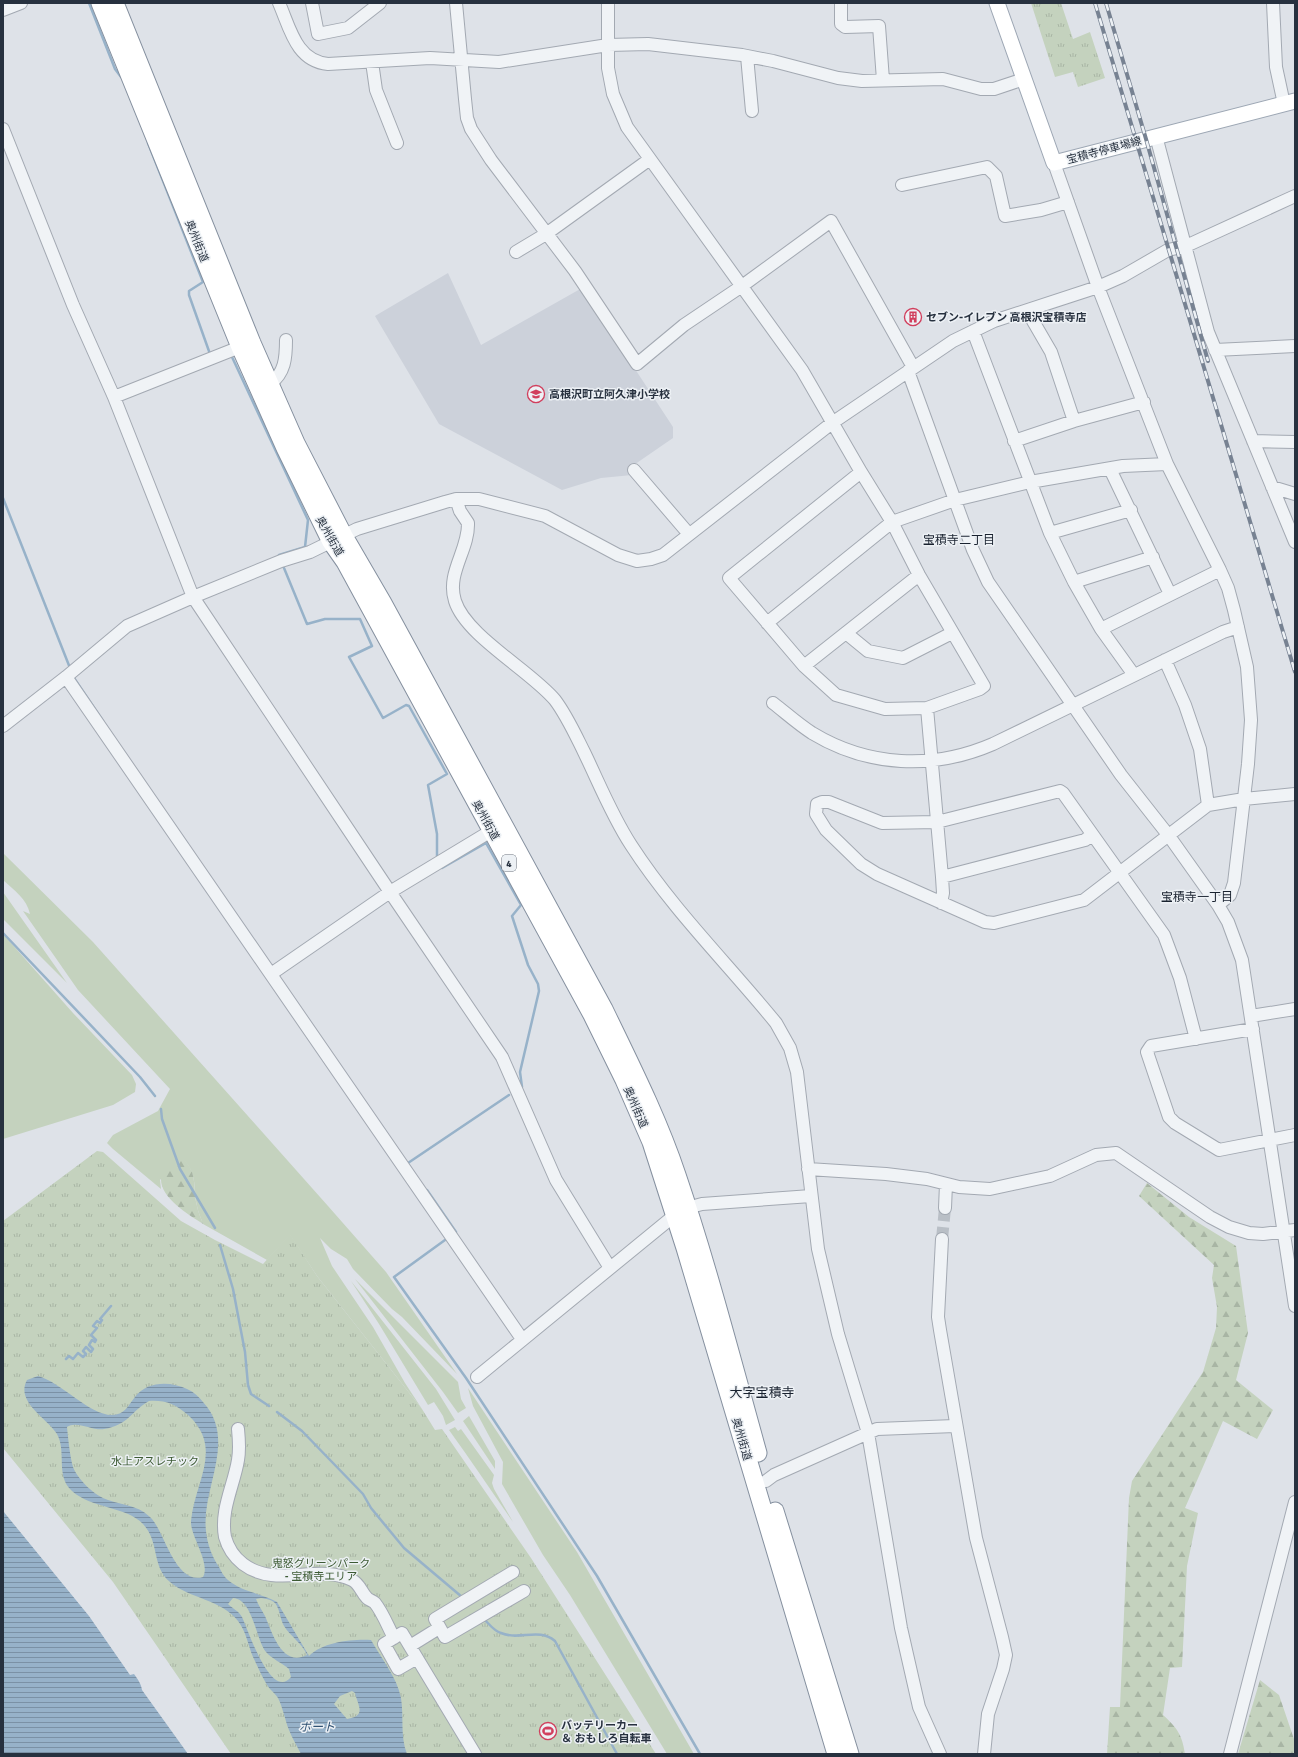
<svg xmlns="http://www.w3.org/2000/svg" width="1298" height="1757" font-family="Signika,'Noto Sans JP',sans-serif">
<defs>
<pattern id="forest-firs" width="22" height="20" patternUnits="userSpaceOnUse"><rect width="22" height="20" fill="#c4d2be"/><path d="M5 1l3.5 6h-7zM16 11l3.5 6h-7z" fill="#a8b5a4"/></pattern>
<pattern id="park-tufts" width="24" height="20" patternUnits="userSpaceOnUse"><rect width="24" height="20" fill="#c4d2be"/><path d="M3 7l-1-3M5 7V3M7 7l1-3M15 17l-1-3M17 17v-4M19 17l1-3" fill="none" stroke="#a8b5a4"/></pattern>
<pattern id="water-rules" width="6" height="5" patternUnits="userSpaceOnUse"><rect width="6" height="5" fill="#97b2c9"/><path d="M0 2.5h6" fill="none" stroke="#7b91a5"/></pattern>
</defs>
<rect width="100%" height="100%" fill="#dee2e8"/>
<path fill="#ccd1da" d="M448 273 481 345 582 288 673 427V438L628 469 632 475 601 478 562 490 439 424 375 316Z"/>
<path fill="#c4d2be" d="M3 853 93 942 328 1206 386 1272 457 1374 402 1317 392 1309 353 1269 347 1259 331 1249 320 1238 332 1266 373 1327 405 1383 422 1409 317 1276 290 1235 267 1260 203 1224C201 1218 198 1212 197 1206 193 1186 198 1171 180 1157L160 1180 161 1189 113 1149 107 1143 113 1135 158 1111 170 1089 78 990 23 911 30 914C27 899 14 890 3 880Z
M3 892 67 983 3 919Z
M3 934 73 1013 132 1075 136 1084 135 1092 113 1105 3 1139Z
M355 1279 458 1382 461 1399 466 1408 458 1413 443 1392Z
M351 1281 436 1389 455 1420 446 1425 443 1416 434 1402 428 1405 379 1324Z
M468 1388 577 1552 694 1754H667L570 1595 543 1555 502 1484 503 1462 473 1406Z
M469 1416 495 1461V1469L463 1421Z
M455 1427 458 1431 461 1429 494 1475 492 1483 494 1489 513 1522C491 1491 471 1460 449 1430Z"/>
<path fill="url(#forest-firs)" d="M180 1156C199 1172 192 1185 197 1206 198 1212 201 1218 203 1224 185 1212 146 1190 167 1164 169 1161 176 1159 180 1156Z
M1147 1183 1189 1217 1236 1246 1248 1333 1236 1380 1273 1410 1257 1439 1223 1421 1185 1508 1198 1513 1187 1566 1182 1667 1170 1668 1163 1715C1177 1728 1182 1734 1185 1754H1107L1110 1707H1120L1129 1498 1132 1481 1203 1372 1216 1328 1217 1307 1212 1278 1214 1265 1139 1196Z
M1260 1680 1279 1695 1295 1742V1754H1238Z"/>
<path fill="url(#park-tufts)" d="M1031 3H1061L1073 39 1090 32 1105 78 1078 87 1073 72 1055 77Z
M97 1151 103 1152 181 1221 215 1240 263 1264 290 1234 317 1276 422 1409 435 1430 442 1429 531 1558 656 1754H231L113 1582 3 1448V1221Z"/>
<path fill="url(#water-rules)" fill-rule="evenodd" d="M38 1376C61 1382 89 1415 112 1415 124 1415 128 1406 135 1397 147 1381 170 1381 187 1389 194 1392 199 1397 203 1402 238 1440 201 1488 206 1531 207 1543 212 1557 219 1567 221 1571 224 1577 228 1580 242 1592 261 1593 277 1602L309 1656C323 1642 352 1639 371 1640 381 1658 397 1677 401 1698 404 1717 400 1736 407 1754H301C297 1746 292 1738 289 1730 285 1720 283 1708 278 1698 276 1695 273 1692 270 1689 263 1680 258 1667 253 1657 248 1645 246 1631 238 1621 221 1599 190 1599 170 1582 151 1566 160 1542 143 1524 126 1506 92 1509 72 1491 55 1476 67 1452 57 1434 47 1418 15 1402 27 1380ZM149 1401C165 1400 175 1404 188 1415 224 1448 195 1481 191 1521 190 1536 211 1563 203 1577 176 1585 165 1534 152 1519 139 1505 125 1506 108 1500 95 1496 78 1480 73 1467 70 1458 68 1437 67 1427 76 1420 93 1431 104 1429 129 1425 131 1411 149 1401ZM233 1598C253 1599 256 1640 266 1652 272 1659 282 1663 289 1669L291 1677C271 1702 247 1627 242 1617 239 1611 233 1609 228 1604ZM261 1598C266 1599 271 1599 275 1603 280 1609 280 1619 284 1626 291 1637 302 1643 307 1655 282 1668 272 1632 265 1616 262 1610 258 1605 256 1599ZM352 1691 355 1693C358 1706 367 1716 347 1719L334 1704 340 1696Z
M3 1511 89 1616 130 1675 134 1674C138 1680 141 1683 142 1690L188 1754H3Z"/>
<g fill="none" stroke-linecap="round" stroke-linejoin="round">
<path stroke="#97b2c9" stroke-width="2.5" d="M89 3 115 69 121 77
M148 143 203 282 189 291V295L210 354
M232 357 308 520 305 547 279 555
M3 498 70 668
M284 568 307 624 325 619H360L372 646 349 657 383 718 406 705 409 706 447 774 428 785 437 834V856
M74 678 103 721
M442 868 486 843 521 905 512 916 528 965 538 984 539 991 520 1072 522 1087
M3 933 140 1077 155 1096
M161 1109 162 1119 180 1169 215 1228
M408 1163 509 1095
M427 1190 456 1232
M445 1240 394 1277 466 1378 597 1576 700 1754
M220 1245 233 1289 245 1352 248 1385 251 1394 269 1406
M66 1359 69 1356 73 1359 78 1353 83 1357 86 1354 83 1351 86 1347 91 1352 93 1349 89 1345 92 1340 95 1342 96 1340 91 1335 97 1328 93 1326 97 1321 100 1323 102 1320 100 1319 111 1306
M277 1412 302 1431 363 1494 371 1508 404 1548 462 1597
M484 1619C489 1624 494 1631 501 1633 519 1641 539 1627 555 1641L617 1754"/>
<path stroke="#b9bfc6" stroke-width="12" stroke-dasharray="12 6" stroke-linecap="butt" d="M942 1239 945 1208"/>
<g stroke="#a3a9b2" stroke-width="14">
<path id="minor" d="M279 3C290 28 296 61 328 64L430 58 499 62 608 45 648 44 742 55 773 61 838 78 862 81 943 79 981 89H994L1024 79
M312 3 318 34 348 28 380 3
M456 3 465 99 467 118 471 129 491 160 575 271 637 364 684 325 742 286 831 221 913 367
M608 3V68L613 94 627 127 802 370 861 472 892 522 919 575 984 686 980 689 927 708 885 709 836 695 804 666 729 578 861 472
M841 3V24L845 27 879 26 883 80
M1273 3 1276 67 1284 104
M3 10 21 3
M747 56 752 111
M372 62 376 90 397 143
M3 129 73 305 114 397 193 597 390 892 502 1057 556 1180 610 1268
M1156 136 1208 332 1295 542
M1054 163 1098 287 1167 464 1220 570 1228 588 1234 610 1247 667 1251 720 1248 764 1234 883 1230 895 1218 905 1228 922 1242 960 1295 1306
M902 185 987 167 996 176 1005 216 1041 210 1068 202
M516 252 546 234 650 159
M973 331 1050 533 1074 582 1101 629 1220 570
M1215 350 1295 346
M908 371 973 550 988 582 1121 775 1169 836 1218 905
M270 384C285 373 286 358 286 340
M114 397 240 347
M1074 421 1144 402
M1014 441 1074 421 1051 352 1033 321 1031 309
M1253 441 1295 442
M1110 469 1170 594
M634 470 688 533
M1272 487 1295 494
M456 499 460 511 468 523C469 550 446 573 455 601 466 636 531 671 555 700 567 716 575 734 584 752 599 783 612 816 631 845 673 910 728 964 776 1023L790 1048 797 1072 818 1249 838 1334 868 1433 901 1628 919 1707 940 1754
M1050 533 1131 510
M1074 582 1153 557
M767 623 892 522 955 500 1030 482 1123 466 1167 464
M1101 629 1134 675
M846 633 868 651 903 658 952 633
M1165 660 1185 705 1200 749 1208 805
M804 666 919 575
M66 677 522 1339
M773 703C786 713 798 724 812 733 868 767 933 770 993 744L1223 632 1238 627
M927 708 942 877 943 893 941 903
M3 726 66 677 127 626 193 597 281 561 310 552 357 529 445 502 456 499H479L545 516 618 555 637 561 651 559 663 555 832 423 953 341 994 321 1098 287 1123 276 1168 250 1186 246 1295 196
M942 877 1085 840 1092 835
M271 974 390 892 491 831
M1251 1016 1295 1009
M1253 1029 1151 1046 1147 1052 1169 1117 1175 1123 1219 1150 1295 1135
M1196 1039 1180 978 1164 935 1063 793 1060 791 937 822 882 823 829 802H822L817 804 816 814 826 830 861 864 877 874 985 922 994 923 1084 900 1208 805 1244 799 1295 794
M808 1169 886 1174 927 1179 959 1187 990 1189 1050 1176 1096 1155 1116 1153 1210 1217 1229 1227 1249 1233 1263 1234 1295 1230
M945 1208 946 1184
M942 1239 938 1317 940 1330 976 1538 1002 1637 1006 1655 1003 1669 988 1714 984 1754
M477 1377 675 1215 687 1208 702 1204 811 1196
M238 1429C239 1439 240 1449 238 1460 234 1485 220 1510 225 1537 228 1548 234 1557 243 1564 276 1589 318 1563 352 1580 360 1584 361 1592 367 1598 369 1600 373 1601 375 1603 383 1613 388 1627 394 1638
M766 1481 774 1475 877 1429 955 1426
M513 1572 435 1619 445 1637 524 1591
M402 1633 417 1658 398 1669 384 1644Z
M410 1646 439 1628
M417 1658 475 1754
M1230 1754 1295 1502"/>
</g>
<g stroke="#9da7b4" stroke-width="17">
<path id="major" d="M997 3 1054 163 1295 101"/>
</g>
<g stroke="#85909f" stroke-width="19">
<path id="highway" d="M100 3 240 347 285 448 331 542 345 562 592 1015 624 1080 651 1142 685 1248 836 1754
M115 3 252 343 296 443 344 536 383 603 604 1009C630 1063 658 1118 677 1175 708 1266 732 1360 758 1453
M775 1511 850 1754"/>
</g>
<use href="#minor" stroke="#f0f3f6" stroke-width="12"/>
<use href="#major" stroke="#fff" stroke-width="15"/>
<use href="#highway" stroke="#fff" stroke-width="17"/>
<g stroke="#778292" stroke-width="4">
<path id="rail" d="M1095 3 1295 672
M1106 3 1146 139 1208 361"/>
</g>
<use href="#rail" stroke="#edf1f5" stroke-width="2.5" stroke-dasharray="8" stroke-linecap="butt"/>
</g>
<defs>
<g id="building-ring" transform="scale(0.9)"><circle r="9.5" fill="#edf1f5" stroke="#d13f5d" stroke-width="1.5"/><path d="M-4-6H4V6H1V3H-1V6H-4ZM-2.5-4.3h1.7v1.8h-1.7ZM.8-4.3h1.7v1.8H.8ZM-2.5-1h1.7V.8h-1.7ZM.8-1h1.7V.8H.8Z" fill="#d13f5d"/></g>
<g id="school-ring" transform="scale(0.9)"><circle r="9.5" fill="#edf1f5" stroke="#d13f5d" stroke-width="1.5"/><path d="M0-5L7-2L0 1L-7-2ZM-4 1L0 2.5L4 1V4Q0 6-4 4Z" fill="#d13f5d"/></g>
<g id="stadium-ring" transform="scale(0.9)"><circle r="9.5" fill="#edf1f5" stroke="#d13f5d" stroke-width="1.5"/><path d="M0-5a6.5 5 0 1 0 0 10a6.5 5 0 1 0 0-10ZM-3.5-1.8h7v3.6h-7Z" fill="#d13f5d"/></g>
</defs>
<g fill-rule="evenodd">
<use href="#building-ring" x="913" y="317"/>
<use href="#school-ring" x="536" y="394"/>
<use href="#stadium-ring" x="548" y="1731"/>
</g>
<g text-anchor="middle" stroke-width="3" stroke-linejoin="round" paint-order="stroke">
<rect fill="#edf1f5" stroke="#626b76" stroke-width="1" x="502" y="855" width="14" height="16" rx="3"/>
<g font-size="10" font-weight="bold" fill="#27313f">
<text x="509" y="867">4</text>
</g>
<g font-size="11" fill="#27313f" stroke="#edf1f5">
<text transform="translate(1104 150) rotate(-15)" y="4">宝積寺停車場線</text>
<text transform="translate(197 241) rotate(68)" y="4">奥州街道</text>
<text transform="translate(330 536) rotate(60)" y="4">奥州街道</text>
<text transform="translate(486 820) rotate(61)" y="4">奥州街道</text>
<text transform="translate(636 1107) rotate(66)" y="4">奥州街道</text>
<text transform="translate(742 1439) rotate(74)" y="4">奥州街道</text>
</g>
<g font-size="11" font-weight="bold" fill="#27313f" stroke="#edf1f5" text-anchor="start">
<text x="926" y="321">セブン-イレブン 高根沢宝積寺店</text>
<text x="549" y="398">高根沢町立阿久津小学校</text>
<text x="561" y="1729">バッテリーカー<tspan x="561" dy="13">＆ おもしろ自転車</tspan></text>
</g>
<g font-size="11" fill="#3d5b34" stroke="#edf1f5">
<text x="155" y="1465">水上アスレチック</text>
<text x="321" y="1567">鬼怒グリーンパーク<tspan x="321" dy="13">- 宝積寺エリア</tspan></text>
</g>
<g font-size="12" fill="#19222f" stroke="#edf1f5">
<text x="959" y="544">宝積寺二丁目</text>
<text x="1197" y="901">宝積寺一丁目</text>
</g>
<g font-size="12" font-style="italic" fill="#305273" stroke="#edf1f5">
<text x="317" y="1731">ボート</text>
</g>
<g font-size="13" fill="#19222f" stroke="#edf1f5">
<text x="762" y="1397">大字宝積寺</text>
</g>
</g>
<rect width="1298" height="1757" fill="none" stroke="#27313f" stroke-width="8"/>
</svg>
